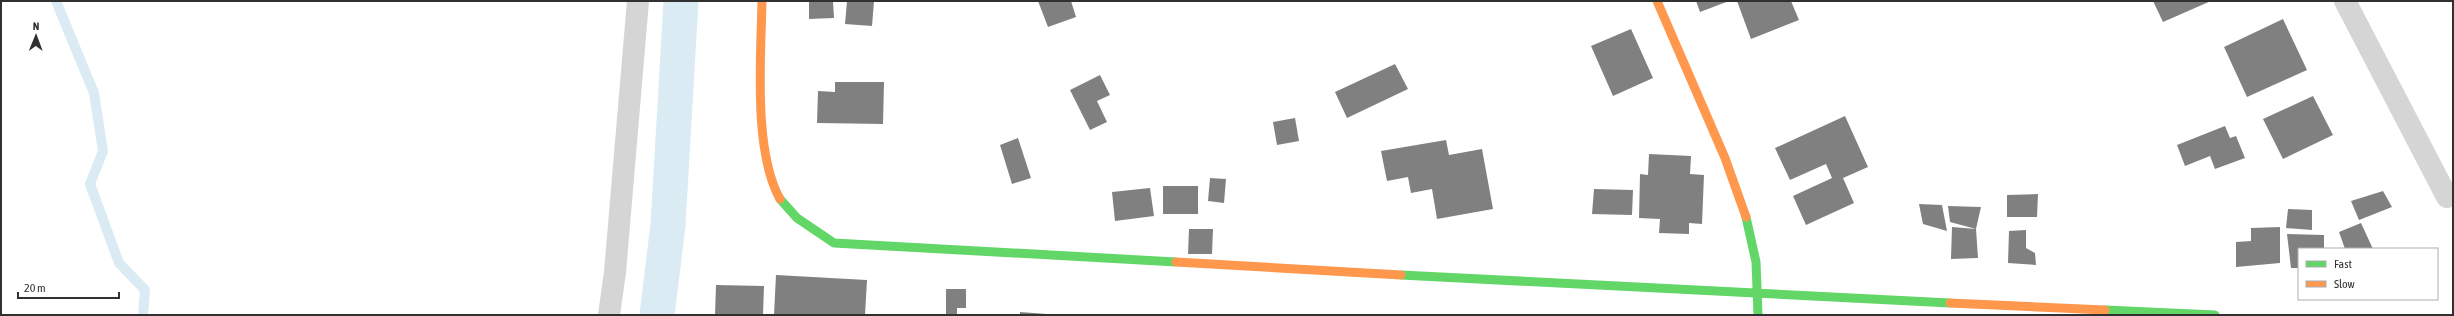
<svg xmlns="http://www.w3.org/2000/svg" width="2454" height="316" font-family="'Asap Condensed',sans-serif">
<rect width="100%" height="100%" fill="#fff"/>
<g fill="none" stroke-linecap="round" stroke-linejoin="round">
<path stroke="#dbebf3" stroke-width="10" d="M56 1 94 93 103 151 90 184 119 263 145 290 143 315"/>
<path stroke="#dbebf3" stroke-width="35" d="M657 315 668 225 681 1"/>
</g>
<path fill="#808080" d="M809 1H833L834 18 809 19Z
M847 1H874L872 26 845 24Z
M1038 1H1071L1076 17 1048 27Z
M1696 1H1729L1700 12Z
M1737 1H1791L1799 20 1751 39Z
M2153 1H2211L2163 22Z
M2283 19 2307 70 2247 97 2224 47Z
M1631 29 1653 78 1613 96 1591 46Z
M1395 64 1408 89 1347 118 1335 92Z
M1100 75 1110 95 1097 101 1107 122 1090 130 1070 90Z
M835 82H884L883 124 817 123 818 91 835 92Z
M2313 96 2333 135 2283 159 2263 119Z
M1845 116 1868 167 1843 178 1854 203 1806 225 1793 196 1832 178 1826 164 1790 180 1775 148Z
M1295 118 1299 141 1277 145 1273 122Z
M2225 126 2230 138 2236 136 2245 158 2215 169 2210 156 2185 166 2177 145Z
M1018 138 1031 178 1012 184 1000 145Z
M1446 140 1449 155 1482 149 1493 209 1437 219 1432 189 1411 193 1408 177 1387 181 1381 151Z
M1649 154 1691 156 1690 174 1704 175 1702 224 1689 223V234L1659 233 1660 219 1639 218 1640 174 1648 175Z
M1210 178 1226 179 1224 203 1208 201Z
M1163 186H1198V214H1163Z
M1150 188 1154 216 1115 221 1112 192Z
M1594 189 1633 190 1632 215 1592 214Z
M2383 191 2392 207 2359 220 2351 201Z
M2038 194 2037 217H2007V195Z
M1919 204 1942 205 1947 231 1923 224Z
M1948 206 1981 207 1976 229 1950 222Z
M2288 209 2312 210V230L2286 228Z
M2361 223 2373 249H2345L2339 232Z
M1952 227 1976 229 1978 258 1951 259Z
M2280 227V263L2236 267V242L2251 241V228Z
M1189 229H1213L1212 254H1188Z
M2026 230V248L2035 253 2036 265 2008 263 2009 231Z
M2287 234 2324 235V249H2299V268H2291Z
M776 275 867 280 865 315H774Z
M716 285 764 286 763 315H715Z
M946 289H966V308H957V315H946Z
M1020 312 1047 314V315H1020Z"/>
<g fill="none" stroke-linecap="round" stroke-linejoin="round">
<path stroke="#d5d5d5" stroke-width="22" d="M2345 1 2447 197
M609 315 615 272 638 1"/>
<path stroke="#63d668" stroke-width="9" d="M780 199 797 218 834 243 1176 262
M1746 217 1756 262 1758 315
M1401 275 1950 303
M2105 310 2215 315"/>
<path stroke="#ff974d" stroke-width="9" d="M762 1C761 56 753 151 780 199
M1657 1 1725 158 1746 217
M1176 262 1401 275
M1950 303 2105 310"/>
</g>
<rect width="2454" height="316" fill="none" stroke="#313131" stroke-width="4"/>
<rect x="2298" y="248" width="140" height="52" fill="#ffffff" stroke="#adadad"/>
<rect x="2306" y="261" width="20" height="6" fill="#63d668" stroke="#adadad"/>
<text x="2334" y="268" font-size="12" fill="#313131">Fast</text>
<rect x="2306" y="281" width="20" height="6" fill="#ff974d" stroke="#adadad"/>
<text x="2334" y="288" font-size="12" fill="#313131">Slow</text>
<g transform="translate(36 36) rotate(1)" stroke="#ffffff" stroke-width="3" paint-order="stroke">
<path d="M0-3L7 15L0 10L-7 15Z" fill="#313131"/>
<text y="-6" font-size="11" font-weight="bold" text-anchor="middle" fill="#313131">N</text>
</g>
<path d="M18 292v6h101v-6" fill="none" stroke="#313131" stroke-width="2"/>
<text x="24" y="292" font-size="12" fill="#313131" stroke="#ffffff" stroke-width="3" paint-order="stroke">20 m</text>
</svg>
